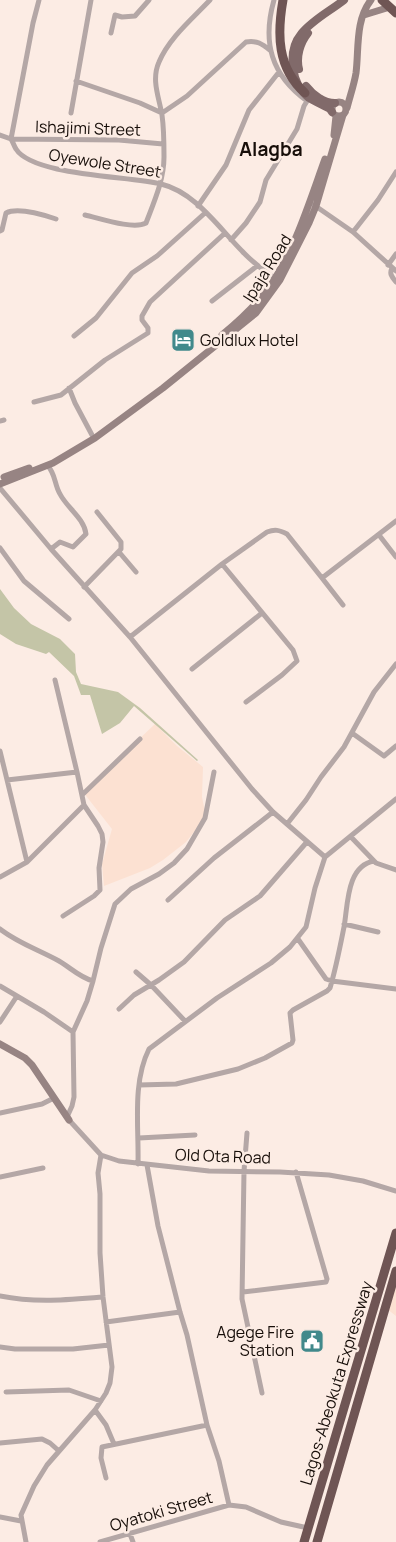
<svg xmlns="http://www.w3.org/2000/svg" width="396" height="1542" font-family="Manrope,sans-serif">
<rect width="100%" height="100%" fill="#fcece4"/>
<path fill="#fce1d2" d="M155 724 177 746 203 767 202 797 206 817 186 842 163 860 150 868 104 886 102 864 112 829 83 792Z
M396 1284V1316L387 1309Z"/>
<path fill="#c4c5a7" d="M0 589 14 608 31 624 60 639 75 654 76 672 81 684 118 692 140 708 198 760 197 761 134 706 120 723 102 734 90 695H81L74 676 49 652 46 654 16 644 0 634Z"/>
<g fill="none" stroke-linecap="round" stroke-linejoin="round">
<path stroke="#b4a7a6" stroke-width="5" d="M39 0 33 23 11 139 119 140 163 144
M274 0C262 42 271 75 307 101
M111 33 115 15 122 17 135 16 149 0
M76 81 140 103 162 113 187 96 246 42C257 40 262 44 271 51
M71 113 91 0
M0 135 11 139C13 142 14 146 16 149 33 176 130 176 161 184 195 192 219 228 242 251 252 262 263 270 274 278
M314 205 353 232 396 271
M198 206 226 165 249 110 279 72
M85 215C99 218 133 230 146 223 154 202 164 180 164 157 164 143 164 129 162 115 159 97 151 80 159 62 169 38 192 19 210 0
M0 231 2 230 6 213C18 207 44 215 56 219
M353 232 378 200 396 172
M231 240 246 223 260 202 266 180 297 129 304 106 309 98
M388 265 396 254
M392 268C389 274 392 277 396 282
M212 301 257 266
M74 336 96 318 132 273 157 256 205 213
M69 388 75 403 92 435
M34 402 61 395 105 360 148 333V328L142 320V316L150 302 225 233
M0 421 4 420
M47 465C56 474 54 484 60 494 67 508 84 518 86 534L73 547 60 542 51 549
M0 488 51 549 130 637 252 789 273 812 325 857
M379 535 396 557
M0 548 24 581 69 619
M119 552 136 572
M222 564 293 650 297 661 282 675 246 702
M322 578 343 605
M84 587 121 549V542L97 512
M130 637 222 564 267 532C275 529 279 530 287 534L322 578 396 521
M192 669 262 613
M55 680 77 772
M352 733 384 756 396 746
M0 751 27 862
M82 795 140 739
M287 824 306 800 321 777 344 747 374 692 396 664
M351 837 376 863 396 870
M0 877 27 862 84 805 77 772 7 780
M168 900 214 858 273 812
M63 916 94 896 100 890 99 868 103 842 102 834 98 826 84 805
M344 924 378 932
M0 929C18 943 39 950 59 961 71 968 79 977 93 981L101 948 115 904 131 889 159 874 174 863 187 849 205 818 214 772
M298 939 326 979 332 981 396 989
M136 972 151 985 185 1021
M0 986 44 1012 73 1032 87 1001 93 981
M119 1009 134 995 159 980 184 962 225 920 260 896 306 843
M0 1022 17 996
M139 1085 176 1084 238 1069 265 1058 292 1043 293 1040 290 1013 293 1010 327 991 330 988C336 968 340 947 344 927 348 906 346 866 374 861
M0 1113 42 1104 54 1098
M67 1117 72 1106 74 1097 73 1032
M69 1120 101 1155 119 1161 209 1171 280 1172 329 1175 363 1181 396 1191
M247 1133 244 1171 242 1299 262 1393
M139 1138 195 1135
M138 1164C139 1127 132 1083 149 1049L217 998 271 963 290 947 306 927 315 888 325 857 396 799
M147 1165 158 1226 180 1312 187 1335 207 1425 219 1461 229 1505
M0 1177 43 1168
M243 1292 326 1282 327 1279 296 1172
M0 1296C34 1303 68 1300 103 1297
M106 1322 180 1312
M0 1347 15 1349H73L109 1345
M6 1392 69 1390 101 1401
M95 1410 106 1425 114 1444
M0 1443 42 1439 50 1443 59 1451
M106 1478 101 1458 102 1447 207 1425
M0 1517 21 1521
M130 1534 133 1542
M26 1542 21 1515 34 1486 47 1465 95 1410 106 1393 110 1383 112 1367 103 1297 100 1253V1194L98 1173 101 1155
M100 1542 229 1505 246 1507 281 1522 308 1528"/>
<path stroke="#978483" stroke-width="7" d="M364 15 390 7
M332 109a7 7 0 1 1 14 0a7 7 0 1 1-14 0Z
M347 108C350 96 354 85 356 73 359 50 355 20 371 0
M334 135 336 116
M222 335C239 321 255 306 268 289 295 250 309 203 325 159
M4 477 29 468
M0 484 53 463 95 438 163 388 256 313 280 280 309 223 316 206 343 115
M0 1044 25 1058 32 1065 69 1120"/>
<path stroke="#816a6a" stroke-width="8" d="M299 69C296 57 300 43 308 33
M306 86C313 95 324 103 335 103
M332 112 330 109C323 105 315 102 309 98 291 84 287 51 301 34 312 20 330 11 344 0"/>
<path stroke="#6f5554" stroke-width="9" d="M283 0C277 34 277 68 305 93
M382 0 396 13
M304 1542 396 1233
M317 1542 396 1271"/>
</g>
<defs>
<g id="hotel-square" transform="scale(1.25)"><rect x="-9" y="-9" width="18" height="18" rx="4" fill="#41898b" stroke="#fcece4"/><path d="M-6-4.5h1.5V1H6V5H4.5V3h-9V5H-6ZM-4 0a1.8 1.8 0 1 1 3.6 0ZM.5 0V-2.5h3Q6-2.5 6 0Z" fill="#fff"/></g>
<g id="civic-square" transform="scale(1.25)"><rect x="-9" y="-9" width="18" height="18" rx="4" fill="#41898b" stroke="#fcece4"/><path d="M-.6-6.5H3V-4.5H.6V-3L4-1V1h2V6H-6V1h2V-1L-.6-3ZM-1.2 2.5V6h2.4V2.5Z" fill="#fff"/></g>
</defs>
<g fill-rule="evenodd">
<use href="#hotel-square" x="183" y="340"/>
<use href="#civic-square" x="312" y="1341"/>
</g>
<g text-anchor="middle" stroke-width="5" stroke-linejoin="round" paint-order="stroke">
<g font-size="16" fill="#170e09" stroke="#fcece4">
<text transform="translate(88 128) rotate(2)" y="6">Ishajimi Street</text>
<text transform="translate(105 163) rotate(9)" y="6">Oyewole Street</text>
<text transform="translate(267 268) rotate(-58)" y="6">Ipaja Road</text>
<text transform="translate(223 1156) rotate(2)" y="6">Old Ota Road</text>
<text transform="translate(336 1383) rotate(-73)" y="6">Lagos-Abeokuta Expressway</text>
<text transform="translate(161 1511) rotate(-16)" y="6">Oyatoki Street</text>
</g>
<g font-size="16" fill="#170e09" stroke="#fcece4" text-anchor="start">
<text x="200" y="346">Goldlux Hotel</text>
<text x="294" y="1338" text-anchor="end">Agege Fire<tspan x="294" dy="18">Station</tspan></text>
</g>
<g font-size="19" font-weight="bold" fill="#170e09" stroke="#fcece4">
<text x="271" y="156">Alagba</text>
</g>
</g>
</svg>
